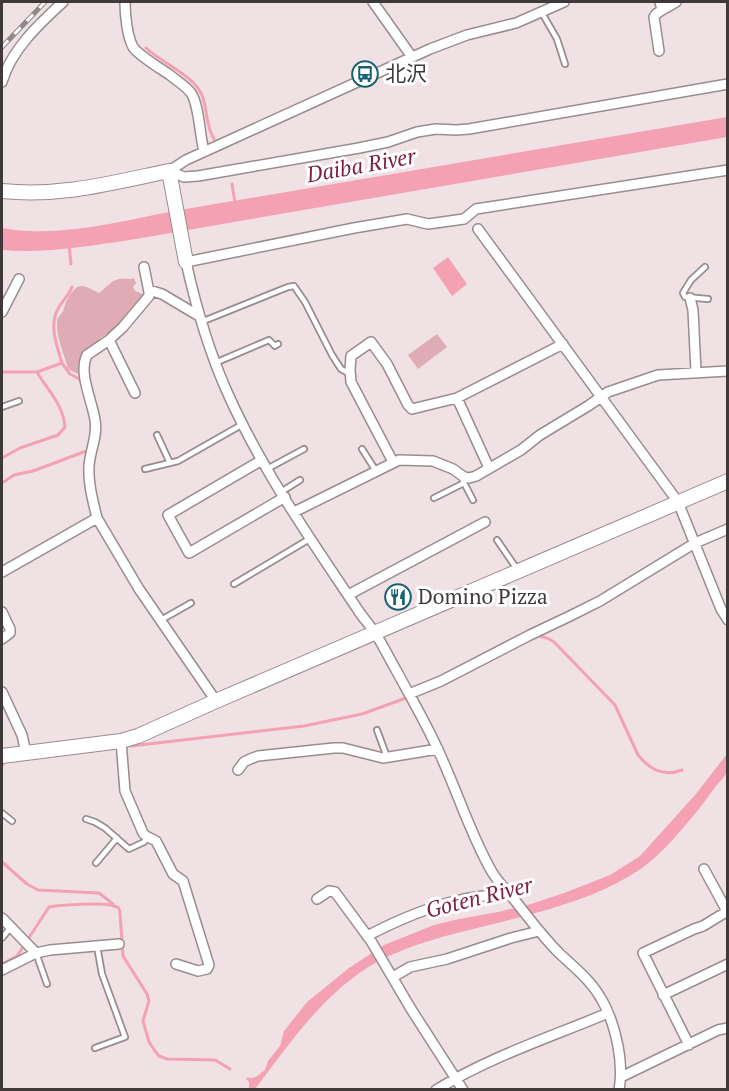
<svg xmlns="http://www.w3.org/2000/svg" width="729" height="1091" font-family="'PT Serif','Noto Sans JP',serif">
<rect width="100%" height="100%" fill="#f0e2e4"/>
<path fill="#dfabb5" d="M134 278 136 283 133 287 135 291 143 294V298L121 325 100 338 98 343 86 350C85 352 83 354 82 356 80 359 81 371 80 375L68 369C65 356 56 337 57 323 57 317 60 316 63 311 65 307 65 302 68 298 79 280 84 286 99 293 105 289 111 280 119 279 125 278 129 280 134 278Z
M437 334 447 347 418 369 408 355Z"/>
<path fill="#f5a1b4" d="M727 117V137L130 240C87 246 45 254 2 250V228C11 229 20 231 29 231 80 233 131 219 180 210Z
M448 257 467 284 452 296 433 268Z
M727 754C727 759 729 767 727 772 725 777 719 782 716 786 708 796 702 806 694 815 677 835 661 855 639 870 594 900 537 913 485 926 448 935 411 944 377 962 325 991 290 1043 255 1089H249V1082L246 1079 248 1077 250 1078 256 1077 265 1070 268 1061 280 1046 284 1031 307 1002 349 968 384 945 434 925 459 919 498 912 531 904 564 893 610 875 640 856 695 795Z"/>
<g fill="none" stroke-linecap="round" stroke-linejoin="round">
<path stroke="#f5a1b4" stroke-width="3" d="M146 48C161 62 192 75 201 93 208 108 205 125 214 139
M232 184 235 203
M69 245 71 264
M62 363 70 374 83 381
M2 372H37
M2 458 20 448 58 435 65 427C63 404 48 391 37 372L62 363C57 345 48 325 59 307 63 300 69 295 72 287
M2 483 14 475 33 471 89 450
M727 535 728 534
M538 635 549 639 554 642 615 705 638 755C649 769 664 777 682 770
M131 746 304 726 362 714 406 698
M2 765H3
M2 862 27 884 38 890 99 893 113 904
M2 964 17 956 49 907C61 905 105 902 114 906 120 908 119 908 120 913L123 956 147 994 149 1001 143 1021 149 1042 155 1051 159 1056 167 1059 215 1060 230 1069"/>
<g stroke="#998c8e" stroke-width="8">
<path id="lane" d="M542 13 557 39 565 64
M705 267 691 280 683 293 685 297 708 299
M201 322 288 287 294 286 305 302 332 355 341 369 350 374
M215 363 269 340 275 346 278 344
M2 407 19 401
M157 435 170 463
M362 449 376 471
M145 469 178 461 243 424
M267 469 304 449
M463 481 473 500
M281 492 300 480
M434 498 464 483
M497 540 517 569
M234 584 311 538
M161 620 191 603
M377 730 387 757
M2 813 12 821
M86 819 95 822 105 828 129 849 144 842 148 837
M96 863 117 838
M2 938 11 927
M36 953 47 984
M95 1048 125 1037 102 974 97 946"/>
</g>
<g stroke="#998c8e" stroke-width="12">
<path id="street" d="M125 2C125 14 127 36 133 47 138 55 161 69 170 75 177 81 186 86 191 93 199 104 200 137 204 152
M373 2 412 57
M564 2 516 23 467 35 430 49 186 160 169 171 184 177 198 176 359 148 388 142 417 132 436 129 456 130 469 129 728 84
M662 10 676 2
M659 51 654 17 656 14 662 10 660 2
M2 82C11 50 39 24 63 2
M478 229 670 491 678 502 721 609 728 620
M149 290 162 294 199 316
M690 298 693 310 696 372
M2 312 19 279
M135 393 109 340 123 327 149 296V292L144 267
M457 398 489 468
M262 460 168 515 189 553 285 497
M393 462 351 382 350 370 351 356 371 342 387 364 408 405 412 409 457 398 563 344
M294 512 399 460 433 461 453 469 464 477 469 478 476 476 521 450 540 435 588 406 608 392 658 375 728 371
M97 518C93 501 88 484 89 466 90 450 98 436 95 420 92 400 78 373 87 355L109 340
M2 572 97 518 139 589 216 701
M348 595 485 522
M2 612 10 629V633L2 639
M2 692 22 735 26 753
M409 694 441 681 530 635 570 616 600 601 695 543 728 529
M121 741 125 791 143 833 146 836 156 841 173 874 183 881 209 965 207 969 198 971 176 964
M238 770 244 762 250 759 258 756 334 748H343L383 758 438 749
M704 869 728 913
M317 899 329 891 335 892 371 941 411 1009 463 1090
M2 918 36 953
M367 936C396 921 427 907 460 900 476 896 492 896 507 892
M2 970 36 953 50 950 119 944
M393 977 410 967 447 959 511 938 539 931
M663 995 728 964
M689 1045 643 953 694 929 703 926 726 912
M621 1077 718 1030 728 1028
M436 1090C489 1057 551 1037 608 1013
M619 1090C624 1063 616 1026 603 1002 592 981 576 969 559 953 542 936 528 917 513 898 506 890 498 882 492 872 470 834 457 790 438 750 426 723 410 696 396 670 389 658 383 645 375 633 370 625 363 618 358 610 311 540 262 470 228 394 209 352 196 307 186 262L354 228 407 219 428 224 464 219 476 209 728 170"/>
</g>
<g stroke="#998c8e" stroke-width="16">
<path id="secondary" d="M2 191C62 197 111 183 169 171L186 262
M2 756 121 741 138 736 216 701 728 481"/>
</g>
<use href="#lane" stroke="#fff" stroke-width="4.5"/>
<use href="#street" stroke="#fff" stroke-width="9"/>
<use href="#secondary" stroke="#fff" stroke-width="14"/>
<g stroke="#918889" stroke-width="5">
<path id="rail" d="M2 47 45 2"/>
</g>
<use href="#rail" stroke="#fff" stroke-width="3" stroke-dasharray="9" stroke-linecap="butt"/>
</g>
<defs>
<g id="bus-ring" transform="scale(1.35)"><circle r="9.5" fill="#fff" stroke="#196170" stroke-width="1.5"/><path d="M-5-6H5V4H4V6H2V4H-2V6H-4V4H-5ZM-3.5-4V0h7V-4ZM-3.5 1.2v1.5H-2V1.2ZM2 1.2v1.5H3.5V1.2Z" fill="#196170"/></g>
<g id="restaurant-ring" transform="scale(1.35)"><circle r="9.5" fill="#fff" stroke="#196170" stroke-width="1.5"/><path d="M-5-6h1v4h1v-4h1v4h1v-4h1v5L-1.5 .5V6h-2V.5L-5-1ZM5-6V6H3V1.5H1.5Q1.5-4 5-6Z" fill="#196170"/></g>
</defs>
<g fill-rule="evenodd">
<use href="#bus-ring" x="365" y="74"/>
<use href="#restaurant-ring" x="398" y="597"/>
</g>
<g text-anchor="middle" stroke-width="6" stroke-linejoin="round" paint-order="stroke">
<g font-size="21" fill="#3f393a" stroke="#fff" text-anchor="start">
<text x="385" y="81">北沢</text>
<text x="418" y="604">Domino Pizza</text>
</g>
<g font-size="22" font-style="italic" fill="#7e1f3f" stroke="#fff">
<text transform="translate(361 165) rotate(-10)" y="8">Daiba River</text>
<text transform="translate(479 897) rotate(-14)" y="8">Goten River</text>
</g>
</g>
<rect width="729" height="1091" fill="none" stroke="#3f393a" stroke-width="6"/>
</svg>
